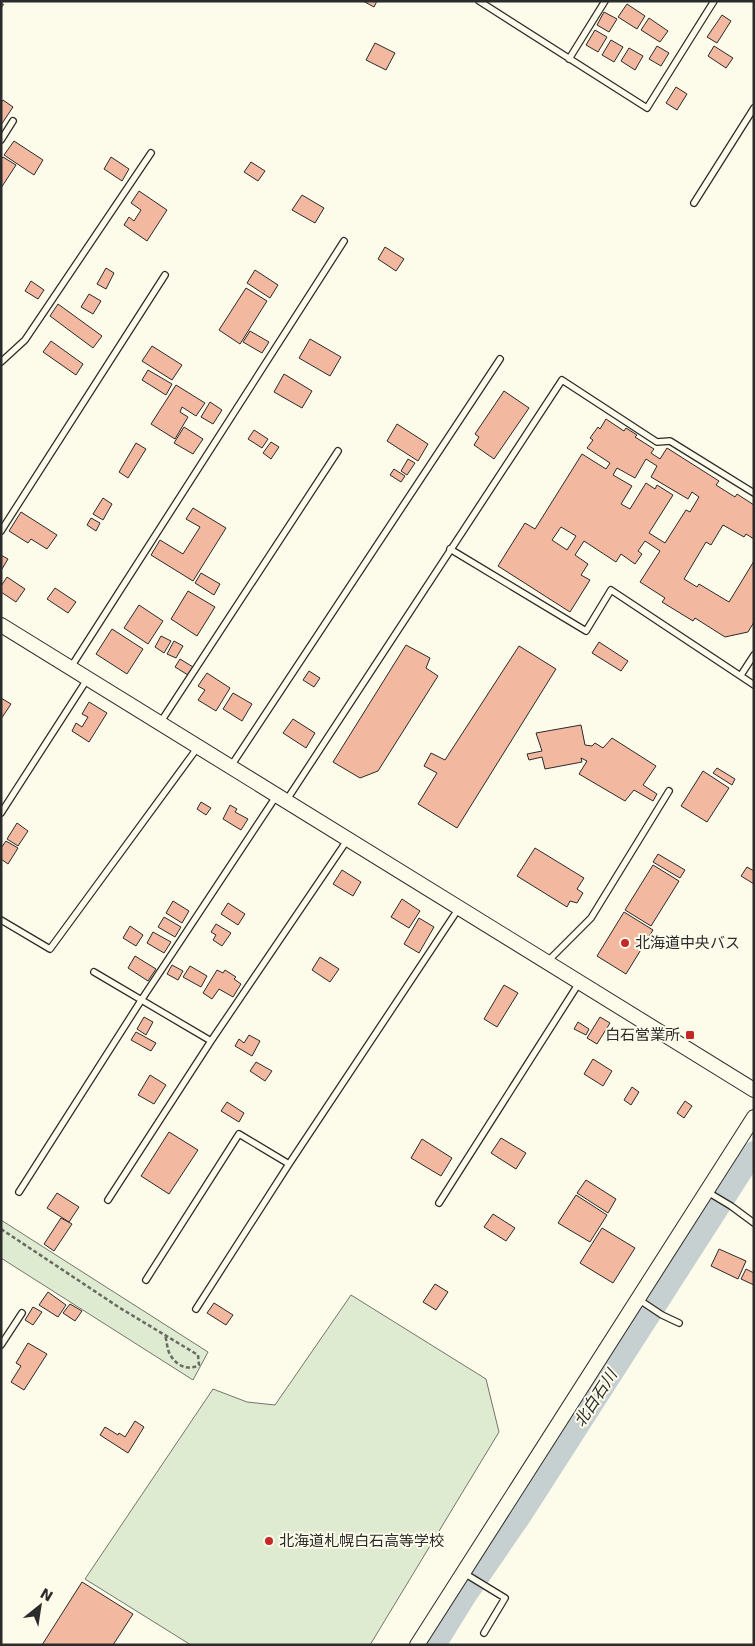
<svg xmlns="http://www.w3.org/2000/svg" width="755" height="1646" font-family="'DejaVu Sans','Noto Sans JP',sans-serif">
<rect width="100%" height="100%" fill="#fdfbea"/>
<path fill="#deebd1" stroke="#74746e" d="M1 1220 208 1352 193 1380 1 1258Z
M351 1295 486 1379 499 1432 370 1645H191L85 1579 213 1389 247 1402 275 1405Z"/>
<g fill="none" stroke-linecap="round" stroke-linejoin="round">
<path stroke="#c7d0d0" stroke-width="22" d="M435 1645 466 1595 521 1515 754 1152"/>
</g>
<path fill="#f2b8a0" stroke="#2b2b2b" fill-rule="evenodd" d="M363 1H377L374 7Z
M627 4 645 16 637 29 618 17Z
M604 12 617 19 609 32 597 25Z
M722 15 731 21 717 43 707 37Z
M649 18 668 31 660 42 641 30Z
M595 30 607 37 598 52 586 45Z
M611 40 623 47 614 62 602 55Z
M375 43 395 53 386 70 366 60Z
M657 46 669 53 661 66 649 59Z
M714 46 733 58 726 68 708 56Z
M629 48 643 56 635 70 621 61Z
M676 87 687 94 677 110 666 103Z
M3 100 13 107 1 125V103Z
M14 141 43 160 34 175 4 155Z
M3 157 16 165 1 188V159Z
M111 157 129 169 122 181 104 169Z
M251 162 265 171 258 181 244 172Z
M139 191 167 210 147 241 124 225 129 217 134 221 141 210 131 203Z
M302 195 324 208 315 223 292 210Z
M385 247 404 259 396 271 378 259Z
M106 268 114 273 106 289 97 284Z
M255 270 278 285 270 298 247 283Z
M31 281 44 290 38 299 25 291Z
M246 288 267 301 240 344 219 330Z
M89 294 101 301 93 314 81 307Z
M58 304 102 336 93 348 50 316Z
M250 331 269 342 262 353 243 342Z
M310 339 341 357 330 376 299 358Z
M51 341 83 364 76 375 43 352Z
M152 346 182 365 172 380 142 361Z
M148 370 172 384 166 395 142 380Z
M284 374 312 391 302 408 274 392Z
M176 385 205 403 196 416 182 407 180 412 188 417 175 439 151 424Z
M504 391 529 408 494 459 474 445 479 437 475 434Z
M210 402 222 410 213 424 201 417Z
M606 419 624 431 626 428 637 435 635 437 654 449 651 453 660 459 667 448 719 481 716 485 735 497 737 494 754 505V539L746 534 744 537 723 525 711 545 706 542 684 579 697 587 699 584 729 602 754 561V622L748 632 725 637 695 618 693 621 662 602 665 598 640 582 660 551 645 541 638 551 642 554 635 564 621 554 616 562 584 541 575 555 588 564 581 575 590 580 570 612 498 566 525 523 535 529 582 454 606 469 610 463 587 448 593 440 590 438 598 427 600 429ZM646 459 657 466 651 477 688 499 692 492 699 497 690 512 686 510 665 543 649 533 673 495 657 485 655 489 646 483 630 509 621 504 632 486 613 475 617 468 635 478ZM561 527 576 536 567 550 552 540Z
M397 424 428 444 418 461 387 441Z
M184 427 203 439 193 454 174 443Z
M254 430 268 439 262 448 248 439Z
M271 442 279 447 271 459 263 453Z
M136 443 146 449 128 478 119 472Z
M408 459 415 463 407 475 401 471Z
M394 469 405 476 401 482 390 475Z
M103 498 112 504 103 520 93 514Z
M193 508 226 528 193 581 151 555 160 540 183 554 200 527 186 519Z
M21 512 57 535 47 549 31 539 28 543 9 531Z
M91 518 100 523 96 531 87 525Z
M1 555 8 559 2 569 1 568Z
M201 573 220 584 214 595 195 583Z
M7 577 25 589 16 602 1 592V586Z
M55 588 76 602 68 613 47 599Z
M188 591 215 607 197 636 171 619Z
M139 605 163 621 148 644 124 628Z
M112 629 143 649 127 674 96 654Z
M161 636 171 641 164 653 155 647Z
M174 641 183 646 176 658 167 654Z
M599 642 628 661 621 671 592 653Z
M406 645 430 658 426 668 438 676 378 771 360 778 333 762Z
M519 646 556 669 457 828 418 804 437 773 424 766 431 753 445 760Z
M180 659 193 667 188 675 175 667Z
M309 671 320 678 314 687 303 680Z
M207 673 230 688 216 711 198 700 205 690 198 686Z
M233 693 252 704 242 721 223 709Z
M1 698 11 704 1 719Z
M89 702 107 713 89 742 72 731 76 723 82 727 88 717 82 714Z
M293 719 315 733 306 748 283 733Z
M581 725 585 745 592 746 595 743 603 748 612 738 656 766 643 785 657 794 653 801 634 790 625 801 579 774 587 761 581 758 582 762 545 769 542 757 529 760 527 754 542 751 536 733Z
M717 768 735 779 732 785 713 773Z
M703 771 729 788 707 822 681 806Z
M201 802 211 808 206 815 197 809Z
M230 805 237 809 235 812 248 819 241 830 223 819Z
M17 823 28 831 18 846 7 839Z
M6 841 18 848 8 864 1 859V848Z
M535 848 584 878 577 889 583 893 577 903 570 901 567 907 517 876Z
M658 854 685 870 680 878 653 862Z
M653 865 679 881 651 926 625 910Z
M747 867 754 871V884L741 876Z
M342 870 361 882 353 896 333 884Z
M402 899 420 911 409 928 391 917Z
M173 901 189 911 182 923 166 913Z
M228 903 245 914 238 925 221 914Z
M624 912 653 930 626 974 597 956Z
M164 917 181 927 175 937 158 927Z
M419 918 434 927 419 953 404 944Z
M216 924 231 933 222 946 213 940 216 935 211 932Z
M130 926 143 935 136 946 123 938Z
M153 932 171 942 164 953 147 943Z
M135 956 156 969 148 981 128 968Z
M320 957 339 969 330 982 312 970Z
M172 965 183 971 178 980 167 974Z
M190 966 207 976 201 987 183 977Z
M217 970 223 973 225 970 236 977 234 979 241 984 233 997 219 989 212 999 203 993Z
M504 985 518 993 497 1027 484 1019Z
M144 1017 153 1022 146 1035 137 1029Z
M600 1017 610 1023 597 1044 587 1038Z
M578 1022 589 1029 586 1035 574 1029Z
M136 1032 156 1043 151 1051 131 1040Z
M249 1035 260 1041 252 1056 235 1046 239 1039 244 1043Z
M593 1059 612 1071 603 1086 584 1074Z
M256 1062 272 1071 265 1081 250 1071Z
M150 1075 166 1085 154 1104 138 1095Z
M632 1087 639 1092 631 1105 624 1100Z
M685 1101 692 1106 684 1118 677 1113Z
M227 1102 244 1113 239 1122 221 1111Z
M169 1132 198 1150 169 1194 141 1176Z
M501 1138 526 1153 516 1169 491 1153Z
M422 1139 452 1158 441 1176 411 1158Z
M586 1180 616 1199 608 1213 577 1193Z
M57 1193 79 1207 69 1222 47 1208Z
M576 1195 607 1215 590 1242 558 1223Z
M493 1214 515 1228 506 1241 484 1227Z
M61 1218 72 1224 54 1251 44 1244Z
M602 1228 635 1248 613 1283 580 1263Z
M719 1249 746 1261 738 1279 711 1266Z
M746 1269 754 1273V1285L741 1279Z
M435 1284 448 1292 436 1310 423 1302Z
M48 1292 66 1305 58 1317 39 1305Z
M214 1303 233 1315 226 1325 207 1313Z
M70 1304 82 1311 75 1321 63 1313Z
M33 1307 42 1312 33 1325 25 1320Z
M28 1343 47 1354 24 1390 11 1382 21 1366 16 1363Z
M135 1421 144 1427 128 1453 100 1435 105 1427 118 1435 119 1433 125 1437Z
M82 1582 133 1614 113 1645H42Z"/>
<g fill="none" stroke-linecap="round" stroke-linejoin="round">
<g stroke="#2b2b2b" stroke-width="8">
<path id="service" d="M479 1 647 108 714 1
M569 59 605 1
M1 140 13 121
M694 203 754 108
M1 362 25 340 151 153
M1 531 165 275
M450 549 586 631 611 590 754 685
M71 667 344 241
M741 675 754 655
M160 723 338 451
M231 766 500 359
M286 801 562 380 657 442 670 441 754 493
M1 813 88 678
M1 920 50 949 198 747
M548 961 591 918 669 791
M94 972 211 1041
M706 1191 731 1206 754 1223
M19 1192 142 999 277 795
M108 1200 211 1041 348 839
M439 1203 579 983
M146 1280 239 1134 289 1164
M638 1299 662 1315 679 1323
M196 1309 289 1164 459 908
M1 1345 22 1313
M464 1573 505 1598 484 1633"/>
</g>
<g stroke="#2b2b2b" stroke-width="16">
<path id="tertiary" d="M1 625 754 1090
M417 1645 754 1117"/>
</g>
<path stroke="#6a6964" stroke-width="2.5" stroke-dasharray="4 2.5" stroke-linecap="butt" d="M1 7 5 1
M1 1229 120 1308 198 1355 199 1365C188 1371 177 1366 171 1356 167 1351 167 1341 165 1335"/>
<use href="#service" stroke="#fdfbea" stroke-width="5.5"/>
<use href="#tertiary" stroke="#fdfbea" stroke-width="14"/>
</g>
<g fill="#c62828" stroke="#fdfbea" stroke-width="2">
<circle cx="625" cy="943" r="5"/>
<rect x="685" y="1030" width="10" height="10" rx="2.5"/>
<circle cx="269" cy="1541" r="5"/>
</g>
<g text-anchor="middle" stroke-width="4" stroke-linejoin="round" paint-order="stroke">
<g font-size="15" fill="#2b2b2b" stroke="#fdfbea" text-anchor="start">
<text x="635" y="948">北海道中央バス</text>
<text x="680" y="1040" text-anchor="end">白石営業所</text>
<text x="279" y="1546">北海道札幌白石高等学校</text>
</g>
<g font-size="16" font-style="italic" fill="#2b2b2b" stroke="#fdfbea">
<text transform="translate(595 1398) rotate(-57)" y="6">北白石川</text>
</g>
</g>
<rect width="755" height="1646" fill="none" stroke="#2b2b2b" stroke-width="5"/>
<g transform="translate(40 1606) rotate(30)" stroke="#fdfbea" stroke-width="4" paint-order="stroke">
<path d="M0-4L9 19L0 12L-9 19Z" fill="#2b2b2b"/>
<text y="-8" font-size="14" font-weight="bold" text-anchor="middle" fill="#2b2b2b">N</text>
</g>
</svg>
